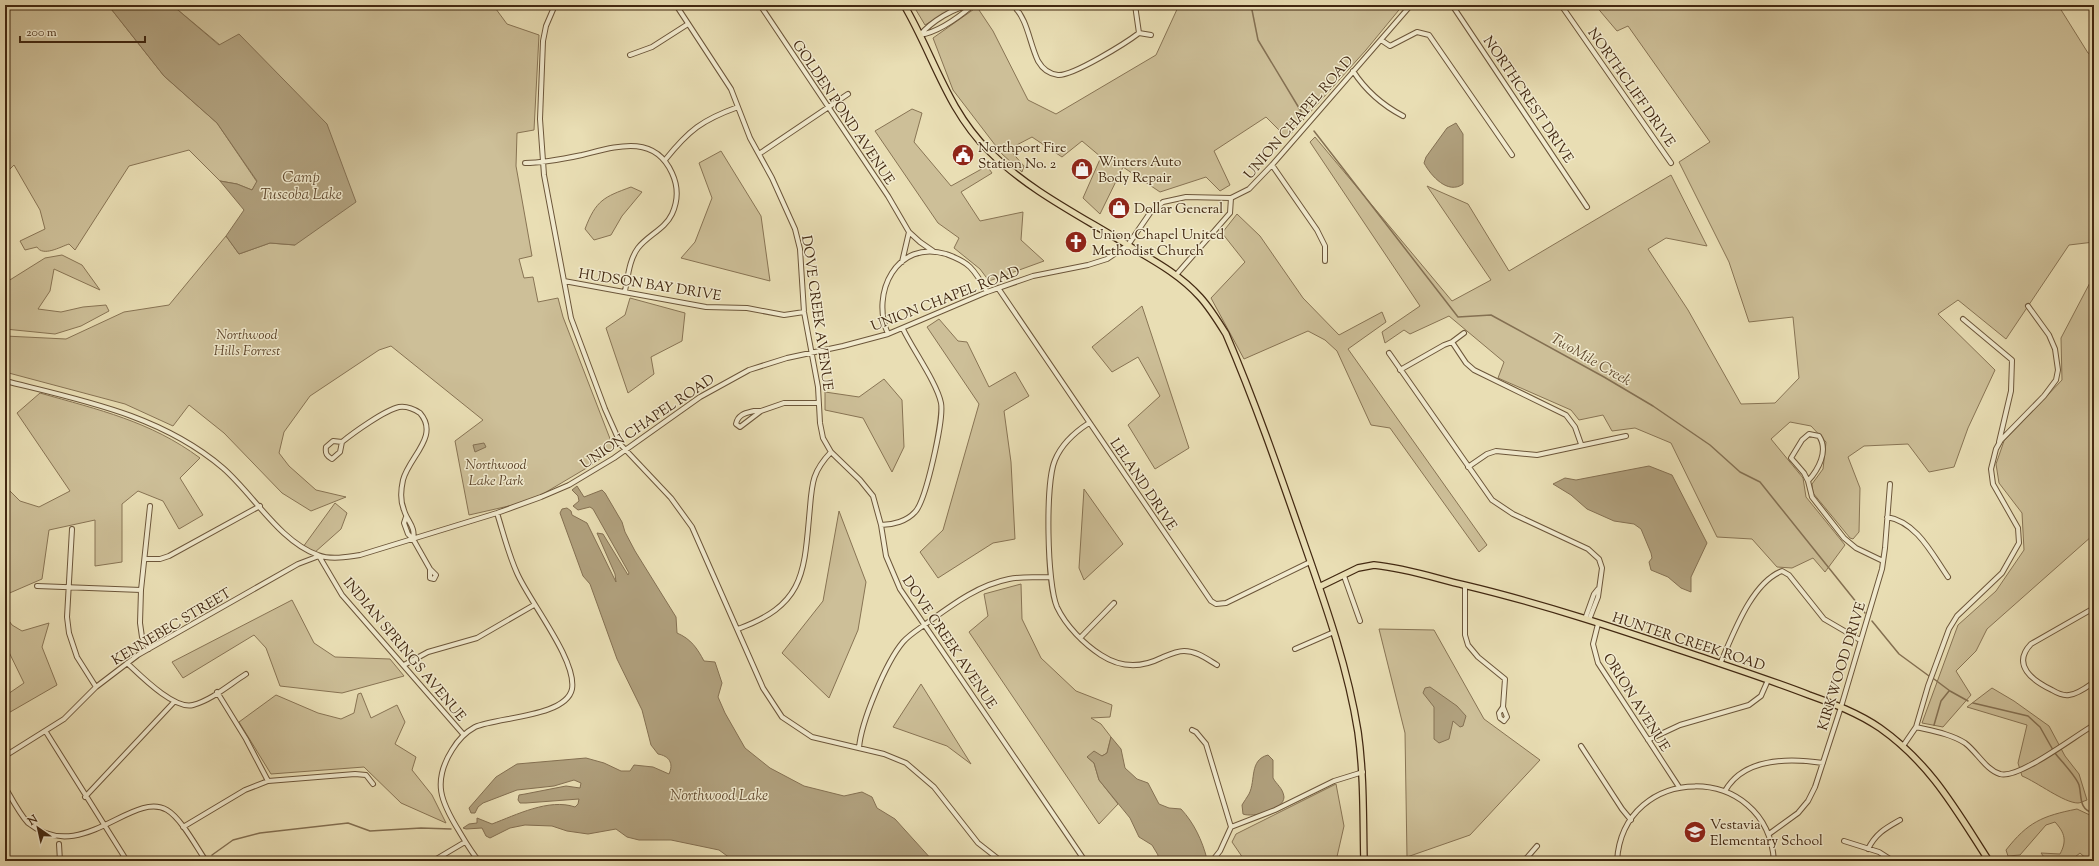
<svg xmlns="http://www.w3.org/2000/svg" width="2099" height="866" font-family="'Sorts Mill Goudy',serif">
<rect width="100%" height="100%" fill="#e9deb4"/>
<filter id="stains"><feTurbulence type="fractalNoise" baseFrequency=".005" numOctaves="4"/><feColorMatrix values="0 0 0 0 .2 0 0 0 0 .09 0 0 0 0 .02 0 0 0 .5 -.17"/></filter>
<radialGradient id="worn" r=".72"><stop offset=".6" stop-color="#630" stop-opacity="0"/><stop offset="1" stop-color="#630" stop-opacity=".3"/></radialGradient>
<path fill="#cdbf98" stroke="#887454" d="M5 5H108L164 76 217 123 257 182 252 190 237 184 220 181 189 150 129 166 75 250 69 244C60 247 43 257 37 247L25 250 20 241 45 229 40 210 14 165 5 174Z
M172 5H493L507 24 539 35 534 130 517 133 516 166 532 256 519 259 524 278 533 277 538 302 558 298 563 317 614 449 590 466 531 501 469 515 455 441 483 420 391 346 379 350 310 396 284 432 279 453 289 466 316 490 346 497 311 511 282 493 224 433 189 405 173 426 125 404 5 372V336L66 339 124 312 169 305 226 236 239 254 270 243 295 245 220 45Z
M913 5H959L925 25Z
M1179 5H1403L1366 50 1287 138 1266 117 1214 151 1230 185 1220 191 1206 177 1160 192 1123 167 1100 214 1083 198 1101 157 1082 141 1062 157 1032 137 1009 149 1024 166 1022 172 1002 154 953 90 933 38 977 7 993 31 1028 100 1056 114 1156 55Z
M1595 5H2058L2088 53 2094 56V242L2069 245 2006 339 1958 300 1938 314 1995 370 1968 428 1954 467 1929 472 1908 444 1864 446 1848 457 1860 488 1859 532 1853 539 1850 538 1813 493 1812 484 1823 469 1826 442 1811 426 1790 422 1771 439 1803 478 1806 497 1845 545 1825 572 1813 558 1792 568 1777 567 1752 539 1717 537 1671 443 1635 428 1612 431 1603 415 1579 420 1571 410 1498 378 1504 362 1449 316 1410 334 1404 330 1385 343 1382 332 1420 306 1310 142 1315 137 1452 301 1491 280 1427 186 1468 204 1509 271 1671 175 1707 246 1666 238 1648 249 1688 310 1741 404 1775 403 1799 378 1793 317 1749 322 1729 262 1679 162 1710 142 1628 26 1617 31Z
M912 109 922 113 914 142 951 186 987 166 992 173 961 192 980 221 1023 212 1021 240 1044 261 989 281 980 269 954 248 959 238 938 223 875 131Z
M721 151 761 216 770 281 681 258 695 242 712 198 699 163Z
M631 187 642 192 622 216 611 235 594 240 585 229C596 200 604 197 631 187Z
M1237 214 1260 236 1303 298 1339 335 1382 312 1386 322 1348 349 1487 545 1479 552 1390 428 1371 425 1337 351 1325 340 1308 331 1244 359 1211 298 1245 262 1222 233Z
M62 255 82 265 100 290 54 269 50 291 38 309 61 312 83 307 106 305 109 311 81 326 55 334 5 329V283L45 258Z
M2094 275V538L2092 536 1987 629 1976 651 1956 671 1971 695 1943 727 1922 723 1958 625 1996 591 2024 550 2022 513 1999 483 1996 464 2004 441 2062 380 2061 338Z
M630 298 685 313 682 341 651 357 654 374 628 393 606 328 625 315Z
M1142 306 1189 448 1155 469 1128 425 1160 396 1138 357 1112 372 1092 347Z
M939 319 958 341 967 342 989 387 1015 372 1029 396 1004 411 1011 462 1015 539 993 543 938 578 920 552 943 530 979 404 927 327Z
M884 379 902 400 904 447 892 472 863 418 825 410V392L859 397Z
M40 393C99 410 150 421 200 458L180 478 203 515 179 529 163 501 138 491 122 504V562L95 566V520L49 530 42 579 5 595V486L20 501 39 507 70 491 17 413Z
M1084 489 1123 544 1084 580 1079 568Z
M335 503 347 513 341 529 314 553 303 547Z
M839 511 866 582 858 630 829 698 782 653 823 601Z
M1021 584 1022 619 1041 658 1076 691 1112 705 1110 717 1091 718 1101 724 1111 737 1107 753 1102 756 1087 757 1094 763 1099 780 1118 804 1099 824 969 632 988 616 984 594Z
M292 600 314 643 335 657 390 659 404 676 342 693 280 686 266 648 254 635 183 678 172 662Z
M5 615 12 625 22 631 49 623 42 647 57 685 5 715V696L24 683 5 644Z
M1379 629 1434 630 1484 719 1540 760 1470 835 1407 857 1405 733Z
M921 684 971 764 947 746 893 727Z
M1992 688 2014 701 2049 726 2065 756 2079 774 2087 800C2084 801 2080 803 2078 803 2064 803 2037 782 2022 776L2018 763 2027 725 1967 707Z
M361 693 371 718 397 705 405 722 395 744 416 757 412 770 432 795 446 823 401 803 364 767 271 774 239 722 276 695 318 713 341 719 354 713 358 694Z
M1336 784 1344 826 1336 861H1245L1232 842 1236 834Z
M2077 809 2094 817V861H2089L2080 853 2070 861H2047L2041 853 2060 854C2067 841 2065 833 2055 822L2046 825 2020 855 2008 856 2006 850C2028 822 2042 816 2077 809Z"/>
<path fill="#b0a07d" stroke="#847052" d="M108 5H172L219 45 239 34 327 124 356 202 295 245 270 243 239 254 226 236 244 210 220 181 237 184 252 190 257 181 217 123 164 76Z
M1456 123 1463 134V184C1448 195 1431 176 1424 163L1426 157 1447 128Z
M484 443 486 447 475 452 473 445Z
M1649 466 1672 475 1707 543 1691 577V592L1681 588 1668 577 1651 570 1649 562 1652 558 1651 553 1641 529 1634 524 1614 521 1587 509 1571 495 1553 484 1565 478 1576 480Z
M577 486 584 497 602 490 605 493 622 522 625 532 635 551 676 617 677 633C691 639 697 648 704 661L715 662 722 683 718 697 725 713 745 748 770 768 804 786 844 796 862 792 872 797 877 808 895 819 933 861H734L719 850 671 840H639L627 837 616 829 588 834 567 831 552 826 525 825 510 828 490 838 486 836 482 828 466 829 463 828 469 824 477 823V818L492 824C516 815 549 798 575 807L578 804 579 799 526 803H520L518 800 519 795 525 794 566 786 580 788 581 783 574 780 554 786 517 790 483 803 478 807 475 813H471L469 808 496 777 517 764 586 758 604 763 621 771H630L634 765 653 767 669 774C674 763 669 756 658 754L651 745 642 710 617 659 590 584 583 576 560 513 562 509 567 508 571 511 572 515 587 523 616 582 615 574 597 533 603 534 628 575 629 573 593 509 590 507 578 510 573 506 579 501 578 496 572 490Z
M1430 687 1457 706 1466 716 1463 726 1460 727 1453 721 1449 739 1439 743 1434 739V707L1423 693 1425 688Z
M1111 737 1121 749 1125 768 1137 779 1148 783 1159 804 1169 808 1181 809C1194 823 1202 840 1207 859L1204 861H1157L1158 855 1152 845 1139 837 1130 818 1099 780 1094 763 1087 757 1094 751 1102 756 1107 753Z
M1268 755 1273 760V778C1276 784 1283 788 1284 797 1284 810 1253 818 1243 814L1242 805C1244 801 1247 798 1249 794 1256 780 1249 760 1268 755Z"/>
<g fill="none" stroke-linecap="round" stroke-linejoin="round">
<path stroke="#847052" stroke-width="1.5" d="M1251 5 1258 40 1302 113
M1314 131 1458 317 1491 315 1604 377 1653 406 1710 445 1740 472 1760 482 1865 613
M1872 621 1899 654 1929 676
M1934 679 1950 691 1968 701
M1973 703 2028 716 2040 727 2053 750
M1934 725 1941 701 1949 691
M2055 753C2061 761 2076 776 2079 785 2082 795 2078 810 2094 813
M212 855 233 840 260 833 348 823 370 831 421 828 451 829"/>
<g stroke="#6c563a" stroke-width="6">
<path id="minor" d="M555 5 546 26 543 41 540 119 544 175 571 318 605 409 621 445 671 498 692 527 763 688 782 717 812 737 884 754 906 763 934 787 978 843 1001 861
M676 5 731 89 750 138 772 178 795 229 800 249 804 312 818 387 820 423 823 438 831 452 860 480 873 496 881 525 886 556 900 589 1085 861
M760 5 888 196 909 232 902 262
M1013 5C1028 20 1029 42 1038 61 1042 68 1049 74 1058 75 1073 76 1126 43 1139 33L1151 35
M1135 5 1139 33
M1452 5 1587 207
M1561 5 1671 163
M1017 10 1023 5
M920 35C939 32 959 17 973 5
M920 35C931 22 954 7 972 5
M1381 40 1390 46 1417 32 1429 35 1512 155
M630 55 652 47 688 24
M1353 71C1366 91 1382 105 1403 116
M759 154 848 94
M665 160C689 130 702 120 738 107
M525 163C544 163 563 159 582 155 615 147 654 133 672 173 678 186 678 201 672 214 665 229 648 235 638 248 629 260 628 277 625 291
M1272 165 1317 230 1325 246V261
M909 232 920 242 933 251
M1176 275 1230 213 1231 198
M564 281 706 307 747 308 784 315 804 312
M998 288 1211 601 1216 604 1226 603 1310 562
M1963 319 2012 360 2011 391 1999 442
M888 334C870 293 897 239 946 254 954 257 963 260 970 267 977 274 982 283 987 292
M1452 342 1466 363 1474 370 1566 415 1575 427 1581 444
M1389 353 1492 500 1513 514 1588 549 1599 559 1602 568 1598 597 1589 620
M1400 370 1444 345 1452 342 1464 333
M5 381C81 400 161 415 223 468 253 494 280 542 318 555 330 560 348 557 360 555L497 513 541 497 569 485 614 458 700 397 749 370 787 358 843 346 888 334 987 292 1033 276 1088 265 1107 259 1128 245 1150 213 1163 202 1186 197 1231 198 1249 189 1272 165 1411 5
M754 411H761L740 427 736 424C738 414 746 413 754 411Z
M761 411 784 403H818
M1089 423C1075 432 1062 443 1055 460 1045 483 1047 584 1057 607 1066 626 1084 644 1101 655 1121 668 1141 668 1161 658 1168 655 1176 651 1184 651 1197 651 1207 659 1217 665
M1809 434 1819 436C1829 451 1818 470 1808 481L1804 473 1791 458 1802 440Z
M333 441 342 442 340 452 332 459C327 456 325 454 326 447Z
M342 442C353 433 385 410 399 407 406 406 414 409 420 413 440 436 409 457 403 480 401 489 400 501 404 510 407 521 416 527 413 539L408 534 404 523 406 517
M1468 467 1487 454 1496 451 1537 455 1626 436
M1808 481 1812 497 1844 538 1856 548 1883 561
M1887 517C1917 522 1932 554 1948 577
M881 525C893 525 907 521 915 512 926 501 944 419 941 403 937 383 913 350 903 329
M72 529 67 617 69 633 77 657 96 687
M413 539 430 569
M145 559H160L169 556 260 506
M430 569 436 575 434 579 430 578Z
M1344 576 1360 621
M37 586 141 590
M1465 586V635L1468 645 1478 657 1505 679 1503 707
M2094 608 2031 644C2011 665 2033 681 2052 690 2057 693 2063 696 2069 695 2078 694 2087 687 2094 682
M1585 619 1594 594 1598 589
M1598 624 1593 644 1598 663 1679 787
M738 629C806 604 804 572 810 507 812 482 813 471 831 452
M1081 637 1114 603
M149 649 142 637 140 623 141 590 150 506
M1295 649 1334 632
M127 663C140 675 174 710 193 705 212 700 230 684 246 674
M1720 664C1733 635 1751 583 1782 571L1789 575 1824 619 1860 640
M404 665 428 652 477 638 534 605
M217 692 246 739 268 781
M1503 707 1507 717 1504 721 1500 718 1499 713Z
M1916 727C1933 731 1951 734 1965 743 1977 752 1986 770 2000 774 2018 780 2076 735 2094 725
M1192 730 1196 732 1206 744 1231 827
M46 732 127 861
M1648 740 1680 725 1749 705 1761 696 1768 680
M1581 746 1622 809 1631 820
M1903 746 1916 727 1928 686 1949 629 1957 616 2002 573 2019 543 2018 528 1993 484 1991 469 1996 449 2001 440 2044 396 2056 380 2058 370 2055 349 2049 335 2028 306
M859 748C861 722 886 662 903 642 910 634 919 629 927 623 952 605 978 585 1009 579 1023 576 1037 578 1051 577
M5 756 64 719 96 687 138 655 298 564 319 556 342 595 463 734
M5 787C12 799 19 813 28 823 82 866 132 790 167 810 181 818 197 848 206 861
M1725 791C1744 757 1789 758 1823 763
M85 797 174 702
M183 827 245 790 268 781 355 774 366 775 373 784
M1769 834 1798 813 1808 801 1815 787 1841 707 1882 569 1885 548 1890 484
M1844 841 1879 852 1893 861
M59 844 60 861
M1868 849C1876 833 1886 828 1900 820
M433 861 465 842
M479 861C471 852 465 841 459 831 441 802 432 782 452 750 458 740 464 733 475 727 498 717 566 717 572 689 577 660 529 601 517 573 508 553 503 532 497 513
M1212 861 1220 851 1231 827 1275 810 1334 781 1363 772
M1524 861 1537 846
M1617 861C1623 762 1767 761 1774 861"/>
</g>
<g stroke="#422811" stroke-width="8">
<path id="major" d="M904 5C933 54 947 110 989 151 1030 192 1085 218 1134 249 1158 263 1181 276 1200 297 1210 308 1218 321 1226 334 1256 404 1281 477 1306 549 1327 609 1348 669 1358 732 1364 775 1363 818 1364 861
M1319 587 1358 568 1374 565C1405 568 1435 578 1464 585 1544 604 1621 630 1698 656 1736 669 1773 681 1809 695 1834 704 1858 713 1880 728 1931 764 1956 810 1989 861"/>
</g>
<use href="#minor" stroke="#f1eace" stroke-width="4"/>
<use href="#major" stroke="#e9deb4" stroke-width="5.5"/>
</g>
<defs>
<g id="civic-disc" transform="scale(1.15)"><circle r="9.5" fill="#8f2418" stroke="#f1eace"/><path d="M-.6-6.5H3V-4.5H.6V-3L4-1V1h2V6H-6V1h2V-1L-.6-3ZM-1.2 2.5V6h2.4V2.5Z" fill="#fff"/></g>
<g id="shop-disc" transform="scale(1.15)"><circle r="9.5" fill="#8f2418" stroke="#f1eace"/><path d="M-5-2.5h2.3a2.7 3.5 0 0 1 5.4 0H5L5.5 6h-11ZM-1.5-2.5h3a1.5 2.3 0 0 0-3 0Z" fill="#fff"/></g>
<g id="church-disc" transform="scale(1.15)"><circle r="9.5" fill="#8f2418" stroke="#f1eace"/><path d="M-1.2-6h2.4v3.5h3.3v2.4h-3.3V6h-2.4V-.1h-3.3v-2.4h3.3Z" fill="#fff"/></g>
<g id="school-disc" transform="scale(1.15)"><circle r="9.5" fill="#8f2418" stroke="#f1eace"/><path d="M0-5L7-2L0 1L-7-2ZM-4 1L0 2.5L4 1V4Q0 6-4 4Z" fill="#fff"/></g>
</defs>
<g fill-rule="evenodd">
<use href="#civic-disc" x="963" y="155"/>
<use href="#shop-disc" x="1082" y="169"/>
<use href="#shop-disc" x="1119" y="208"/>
<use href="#church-disc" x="1076" y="242"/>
<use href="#school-disc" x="1695" y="832"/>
</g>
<g text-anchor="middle" stroke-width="3" stroke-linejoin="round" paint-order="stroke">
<g font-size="14" fill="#422811" stroke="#f1eace">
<text transform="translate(1632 87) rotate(55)" y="5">NORTHCLIFF DRIVE</text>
<text transform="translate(1529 99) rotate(56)" y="5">NORTHCREST DRIVE</text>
<text transform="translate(844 112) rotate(56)" y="5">GOLDEN POND AVENUE</text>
<text transform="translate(1298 117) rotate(-49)" y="5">UNION CHAPEL ROAD</text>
<text transform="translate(650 284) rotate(9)" y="5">HUDSON BAY DRIVE</text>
<text transform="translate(945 298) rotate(-21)" y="5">UNION CHAPEL ROAD</text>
<text transform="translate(818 313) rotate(82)" y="5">DOVE CREEK AVENUE</text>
<text transform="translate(647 421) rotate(-34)" y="5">UNION CHAPEL ROAD</text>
<text transform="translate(1144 484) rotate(56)" y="5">LELAND DRIVE</text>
<text transform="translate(171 626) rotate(-31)" y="5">KENNEBEC STREET</text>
<text transform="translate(1689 641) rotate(18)" y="5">HUNTER CREEK ROAD</text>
<text transform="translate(950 642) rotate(56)" y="5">DOVE CREEK AVENUE</text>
<text transform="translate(405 649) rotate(50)" y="5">INDIAN SPRINGS AVENUE</text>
<text transform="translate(1841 666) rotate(-73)" y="5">KIRKWOOD DRIVE</text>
<text transform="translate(1637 702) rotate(58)" y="5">ORION AVENUE</text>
</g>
<g font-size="14" fill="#422811" stroke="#f1eace" text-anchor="start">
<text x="978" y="152">Northport Fire<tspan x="978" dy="16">Station No. 2</tspan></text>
<text x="1098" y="166">Winters Auto<tspan x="1098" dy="16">Body Repair</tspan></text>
<text x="1134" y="213">Dollar General</text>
<text x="1092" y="239">Union Chapel United<tspan x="1092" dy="16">Methodist Church</tspan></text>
<text x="1710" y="829">Vestavia<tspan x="1710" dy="16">Elementary School</tspan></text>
</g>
<g font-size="14" font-style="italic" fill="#5e462c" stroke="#f1eace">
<text x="247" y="339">Northwood<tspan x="247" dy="16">Hills Forrest</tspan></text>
<text x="496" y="469">Northwood<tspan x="496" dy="16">Lake Park</tspan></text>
</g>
<g font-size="15" font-style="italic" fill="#634c31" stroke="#f1eace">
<text x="301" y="182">Camp<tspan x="301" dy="17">Tuscoba Lake</tspan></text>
<text transform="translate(1591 359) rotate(30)" y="5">TwoMile Creek</text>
<text x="719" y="800">Northwood Lake</text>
</g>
</g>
<rect width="2099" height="866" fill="none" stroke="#e9deb4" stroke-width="20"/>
<rect x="6" y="6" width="2087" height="854" fill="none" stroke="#422811" stroke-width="2"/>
<rect x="10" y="10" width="2079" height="846" fill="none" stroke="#422811"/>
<g transform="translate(38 828) rotate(326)" stroke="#f1eace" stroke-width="3" paint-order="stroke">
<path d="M0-3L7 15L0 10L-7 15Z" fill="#422811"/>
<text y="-6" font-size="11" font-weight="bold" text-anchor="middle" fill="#422811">N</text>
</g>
<path d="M20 36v6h125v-6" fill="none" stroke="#422811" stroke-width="2"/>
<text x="26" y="36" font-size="12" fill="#422811" stroke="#f1eace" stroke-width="3" paint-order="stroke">200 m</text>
<rect width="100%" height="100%" filter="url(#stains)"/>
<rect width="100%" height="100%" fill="url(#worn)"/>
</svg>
